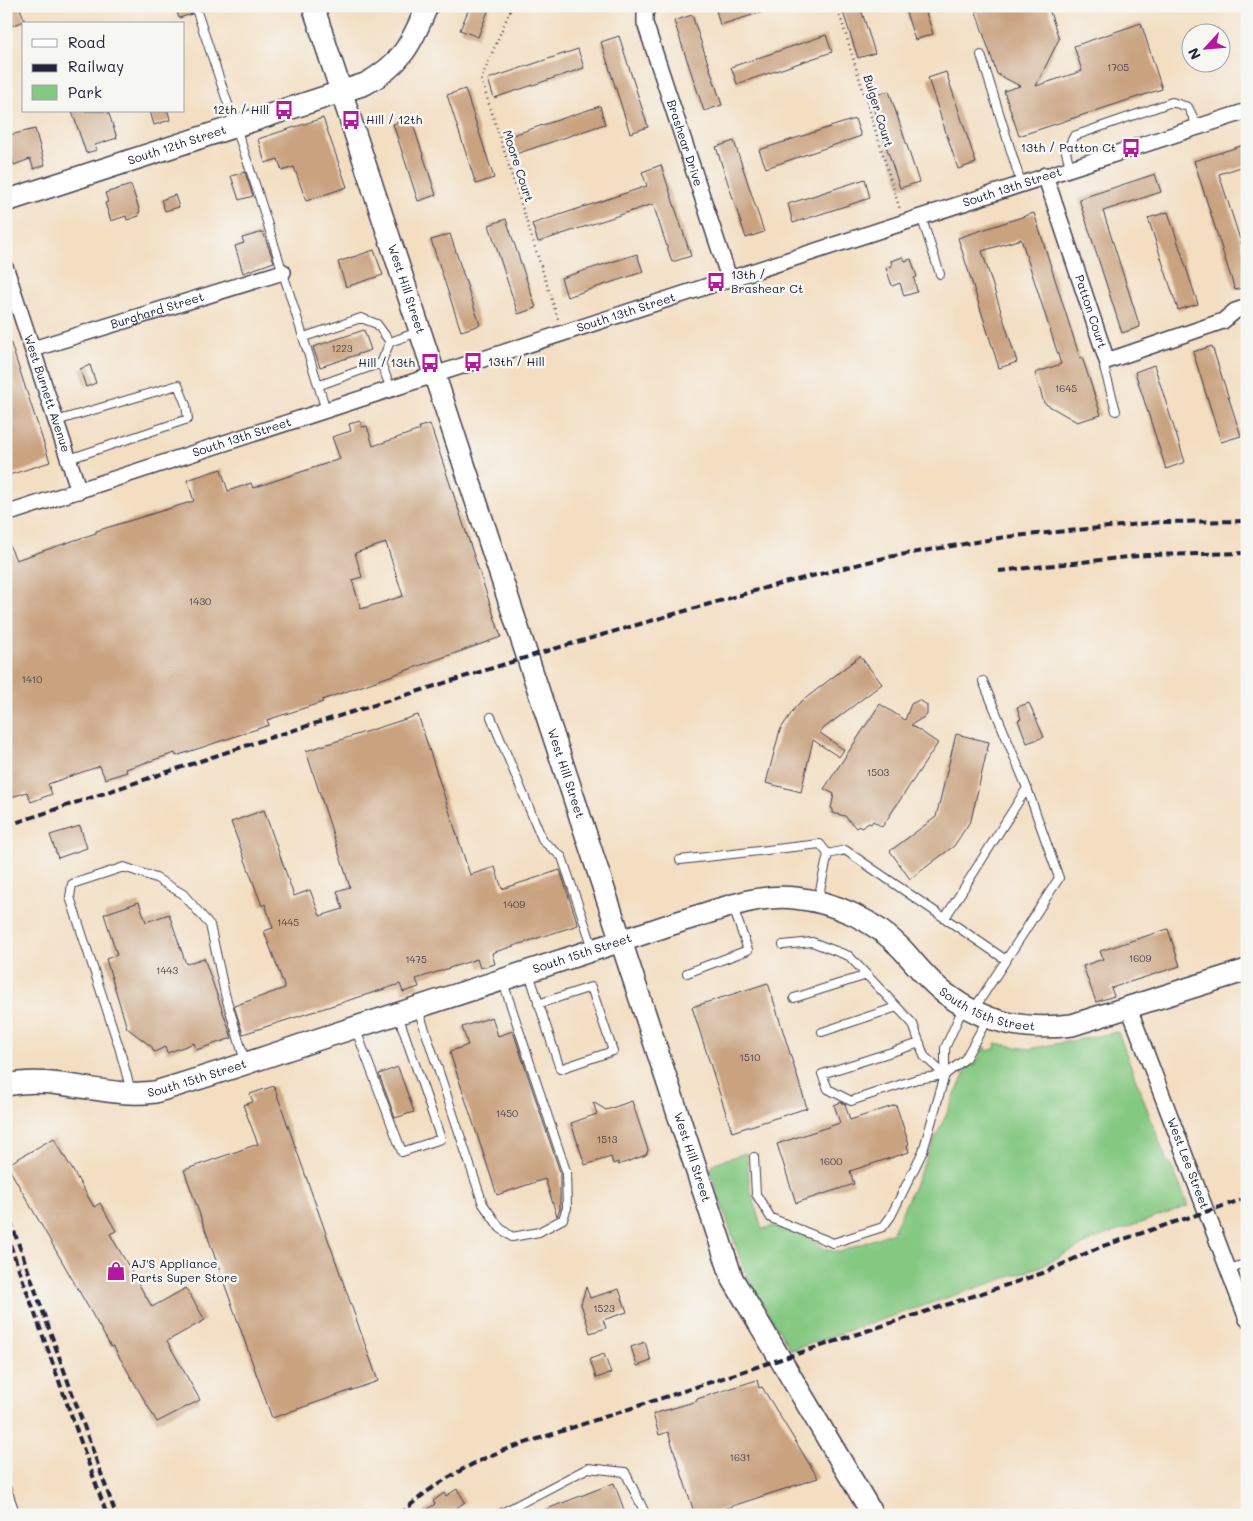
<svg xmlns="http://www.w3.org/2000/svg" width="1253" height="1521" font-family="Mali,sans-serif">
<rect width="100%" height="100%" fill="#f6f6f2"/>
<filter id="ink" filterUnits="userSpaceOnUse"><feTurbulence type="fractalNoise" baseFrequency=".02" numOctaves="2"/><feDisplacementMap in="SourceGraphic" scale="10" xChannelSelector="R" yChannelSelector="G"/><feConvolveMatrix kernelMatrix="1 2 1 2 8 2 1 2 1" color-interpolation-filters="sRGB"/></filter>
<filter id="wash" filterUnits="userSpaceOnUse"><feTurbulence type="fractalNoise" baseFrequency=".0096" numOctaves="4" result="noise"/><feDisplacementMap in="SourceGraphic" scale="20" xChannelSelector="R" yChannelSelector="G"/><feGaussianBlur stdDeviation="1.12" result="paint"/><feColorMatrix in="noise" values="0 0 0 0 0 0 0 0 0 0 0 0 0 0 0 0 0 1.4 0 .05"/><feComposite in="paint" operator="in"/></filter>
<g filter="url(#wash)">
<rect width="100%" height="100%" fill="#f3dec2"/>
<path fill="#84c881" stroke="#53755e" d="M1118 1032 1166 1159 1173 1169 1188 1206 1095 1239 1039 1267 791 1350 747 1278 710 1171 714 1163 746 1153 750 1188 762 1229C768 1228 776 1225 782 1226 803 1228 819 1252 840 1252L893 1232 969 1064 975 1066 984 1047H986L987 1051 996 1048 995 1043 1029 1049Z"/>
<g id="blocks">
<path fill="#c9a280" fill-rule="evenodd" d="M6 6H19L25 21 8 27Z
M175 6H190L192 14 179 18Z
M470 6H490L478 37 460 30Z
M715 6H772V9L720 25Z
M841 6H860L875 53 858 58Z
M904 6H924L933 34 915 40Z
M979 6H1048L1059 39 1036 86 1082 71 1074 46 1141 23 1162 89 1019 136 1004 91 1020 86 997 74 976 12Z
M692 15 722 105 704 111 674 21Z
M826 35 832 52 737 84 731 67Z
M619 36 648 127 630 133 601 42Z
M578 49 584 68 494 98 488 79Z
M946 72 976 163 958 169 928 78Z
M465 89 494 178 476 184 447 95Z
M889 91 919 182 900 188 870 97Z
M600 106 605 124 510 156 504 138Z
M72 111H108L117 138 95 145 97 150 86 153Z
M150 111H168L170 120 154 125Z
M323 118 347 187 306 201 294 167 282 171 278 159 265 163 258 139Z
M411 118 436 195 418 201 393 124Z
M855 119 861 136 766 168 759 150Z
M35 129 45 165 34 169 30 159 14 165 6 136Z
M734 141 764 232 746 238 716 147Z
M1247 144V165L1219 174 1247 261V286L1235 290 1194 161Z
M661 165 691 256 672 262 653 204 538 242 532 224 647 186 642 172Z
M245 172 253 196 239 200 231 176Z
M1155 174 1161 192 1103 211 1140 327 1122 333 1079 199Z
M865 179 870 198 793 223 788 204Z
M131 185 140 212 138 213 139 216 127 220 126 216 111 221 105 203 108 202 105 193Z
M175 195 179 207 165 211 161 200Z
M1168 212 1198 304 1178 310 1148 218Z
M1034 213 1080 358 1082 357 1101 415 1077 422 1044 403 1035 373 1061 364 1021 239 982 251 1017 362 999 368 958 238Z
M506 219 536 308 518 314 489 225Z
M263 232 274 262 243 273 235 246 244 243 242 238Z
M450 234 480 325 461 331 431 240Z
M374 250 383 275 346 287 338 262Z
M637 254 643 272 567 297 561 278Z
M903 257 905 261 911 259 917 277 914 278 917 292 904 296 900 283 892 286 886 268 892 266 891 261Z
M364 330 371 350 320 367 313 347Z
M6 335H8L50 462 6 476Z
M1212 346 1241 436 1221 442 1193 352Z
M90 365 96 383 86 387 80 369Z
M1154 365 1185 462 1166 469 1135 372Z
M360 421 362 427 367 426 373 446 420 430 419 427 430 424 501 637 322 700 323 702 267 720 269 725 176 756 175 753 126 769 127 772 105 779 100 766 48 784 52 794 31 802 27 792 6 799V538L16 560 96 533V531L194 501 187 480 221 469 228 491 251 483 253 488 340 459 332 437 351 431 349 424ZM386 543 403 596 361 609 352 580 362 577 355 553Z
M860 656 882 684 819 732 844 750 839 757 813 740 801 792 766 783 780 730 797 705Z
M919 700 927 705V715L911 725 938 743 882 827 873 821 871 824 869 823 861 828 859 826 856 828 845 816 833 813V809L831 808 834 794 824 789 880 704 905 720 911 704Z
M1029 703 1044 737 1027 743 1018 720 1021 719 1017 707Z
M418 715 470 875 495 867 502 889 560 870 578 925 492 953 495 964 480 968 477 959 416 979 419 987 403 992 400 984 243 1034 234 1006 285 988 264 931 273 928 265 904 262 906 231 822 264 810 294 896 310 890 320 916 343 909 337 891 350 887 306 751Z
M956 734 989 742 971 820 954 846 910 879 890 851 936 817Z
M80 826 87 848 58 858 50 835Z
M139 902 146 922 169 914 186 964 204 958 232 1038 196 1050 194 1043 167 1053 165 1047 154 1052 152 1047 127 1028 106 959 117 955 104 914Z
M1168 929 1180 966 1111 988 1114 996 1096 1002 1083 966 1103 959 1100 951Z
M768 983 807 1108 732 1132 692 1007Z
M492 1017 498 1036 513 1031 560 1172V1209L557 1216 545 1179 497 1195 450 1053 451 1051 468 1045 462 1027Z
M398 1067 414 1112 395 1118 379 1074Z
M274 1086 378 1381 272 1418 184 1170 258 1144 243 1105 253 1102 250 1094Z
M632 1101 648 1150 646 1155 618 1165V1162L613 1164 611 1157 585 1165 571 1123 597 1114 593 1102 606 1110Z
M841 1102 845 1104 850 1120 896 1105 909 1144 907 1145 909 1152 850 1171 854 1184 796 1203 777 1144 840 1123 834 1105Z
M54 1138 94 1207 100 1203 116 1231 110 1234 152 1307 186 1288 205 1320 167 1341 200 1400 157 1422 113 1346 111 1347 7 1165Z
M586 1287 590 1298 619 1289 627 1312 603 1320 606 1328 590 1333 581 1304Z
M645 1342 651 1361 637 1366 631 1347Z
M604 1354 611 1373 596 1378 590 1359Z
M757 1380 759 1388 762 1387 818 1478 705 1515H695L668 1432 659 1435 653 1414 697 1401V1399Z
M614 1483 626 1515H534V1514Z
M457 1489 465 1502 447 1515H420L435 1504 433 1501 444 1493 446 1496Z"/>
</g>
</g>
<g filter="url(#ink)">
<use href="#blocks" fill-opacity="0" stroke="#413e4f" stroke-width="1"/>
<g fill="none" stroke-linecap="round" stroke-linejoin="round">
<g stroke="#413e4f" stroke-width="10">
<path id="lane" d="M195 6 257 190 326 410
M981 55 1021 183
M1070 167 1066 152 1074 136 1172 102 1188 107 1198 127
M921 216 940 274
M304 337 361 318 377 324 390 342 418 332
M1107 361 1104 367 1116 411
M381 363 391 389
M320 385 381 363 390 342
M56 421 178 385 186 405 188 419 69 459
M983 681 1027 788
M491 717 543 841 562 857 593 948
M680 860 820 844 828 854
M818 899 828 854 845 850 1006 960 1059 878 1027 788 945 918
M783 945 812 942 849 956 913 1024 924 1056 945 1075
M529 973 560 1069 613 1051 591 987 538 1004
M687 973 748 950 733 907
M794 998 867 975
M418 1009 483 1204 500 1228 512 1237 539 1232 563 1219 567 1208 566 1171 503 982
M974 1009 1006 960
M356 1030 402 1152 441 1139 398 1015
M822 1032 897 1007
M920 1043 822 1074 828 1089 851 1101 917 1079 945 1075 965 1059 988 1018
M131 1091 119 1047 70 897 72 884 124 867 156 878 183 894 210 925 225 994 245 1061
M754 1157 756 1194 771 1218 833 1243 883 1227 891 1216 923 1151 945 1075V1048L963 1008
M1228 1270 1247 1263
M6 1487 16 1515
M498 1515 588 1468 625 1472 646 1515"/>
</g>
<g stroke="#413e4f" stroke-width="18">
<g id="street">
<path id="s1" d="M648 6 645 14V23L729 278"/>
<path id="s2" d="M1045 175 1107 361 1223 321 1235 311 1247 307"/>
<path id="s3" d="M6 269 79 491"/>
<path id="s4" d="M33 349 283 272"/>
<path id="s5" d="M6 514 1247 111"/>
<path id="s6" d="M1129 1008 1247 1319"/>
</g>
</g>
<g stroke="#413e4f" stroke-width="24">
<g id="secondary">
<path id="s7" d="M313 6 732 1278 873 1515"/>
<path id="s8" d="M6 201 365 84C401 65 412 43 427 6"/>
<path id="s9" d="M6 1085C57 1074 105 1099 155 1092 209 1076 263 1058 316 1040 407 1011 499 981 590 951 625 940 659 928 694 917 727 907 760 894 795 898 835 902 873 920 901 948 916 964 928 981 946 994 984 1023 1025 1031 1072 1025L1247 970"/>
</g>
</g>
<path stroke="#413e4f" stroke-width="2.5" stroke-dasharray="1 4" stroke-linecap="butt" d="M512 6 481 79 558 319
M837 6 900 210"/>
<use href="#lane" stroke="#fff" stroke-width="8"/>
<use href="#street" stroke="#fff" stroke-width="15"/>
<use href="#secondary" stroke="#fff" stroke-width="21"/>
<path stroke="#22223b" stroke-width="4" stroke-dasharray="8 4" stroke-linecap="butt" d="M999 571 1147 555 1247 553
M6 826 272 737 550 650 768 587 888 557 1005 537 1161 522 1247 521
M6 1209 116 1515
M6 1233 107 1515
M400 1515C429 1486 464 1467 501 1451L1043 1273 1100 1247 1247 1198"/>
</g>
</g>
<defs>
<g id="bus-bare" transform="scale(1.5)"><path d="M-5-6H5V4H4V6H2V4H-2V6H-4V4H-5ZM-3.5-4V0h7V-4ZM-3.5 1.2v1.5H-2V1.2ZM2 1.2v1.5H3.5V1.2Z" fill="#b5179e" stroke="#f6f6f2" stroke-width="2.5" paint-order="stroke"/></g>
<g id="shop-bare" transform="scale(1.5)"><path d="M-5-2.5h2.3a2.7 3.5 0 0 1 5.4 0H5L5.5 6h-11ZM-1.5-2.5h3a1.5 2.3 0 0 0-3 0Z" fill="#b5179e" stroke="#f6f6f2" stroke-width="2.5" paint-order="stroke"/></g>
</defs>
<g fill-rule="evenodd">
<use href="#bus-bare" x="284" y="110"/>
<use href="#bus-bare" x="351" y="120"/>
<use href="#bus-bare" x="1131" y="148"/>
<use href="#bus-bare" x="716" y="282"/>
<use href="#bus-bare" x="473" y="362"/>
<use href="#bus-bare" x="430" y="363"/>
<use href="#shop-bare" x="116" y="1271"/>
</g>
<g text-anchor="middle" stroke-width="5" stroke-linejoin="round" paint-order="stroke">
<g font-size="10" fill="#4c424c">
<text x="1118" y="71">1705</text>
<text x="342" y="352">1223</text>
<text x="1066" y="392">1645</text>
<text x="200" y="605">1430</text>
<text x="32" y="683">1410</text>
<text x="878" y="776">1503</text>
<text x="514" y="908">1409</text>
<text x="288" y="926">1445</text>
<text x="1140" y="962">1609</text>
<text x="416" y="963">1475</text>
<text x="167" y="974">1443</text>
<text x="750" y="1061">1510</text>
<text x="507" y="1117">1450</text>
<text x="607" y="1143">1513</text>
<text x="831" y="1165">1600</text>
<text x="604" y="1312">1523</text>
<text x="740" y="1461">1631</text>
</g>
<g font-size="12" fill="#22223b" stroke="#f6f6f2" text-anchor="start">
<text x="269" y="114" text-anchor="end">12th / Hill</text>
<text x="366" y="124">Hill / 12th</text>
<text x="1116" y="152" text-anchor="end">13th / Patton Ct</text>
<text x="731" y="279">13th /<tspan x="731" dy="14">Brashear Ct</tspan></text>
<text x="488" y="366">13th / Hill</text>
<text x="415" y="367" text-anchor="end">Hill / 13th</text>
<text x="131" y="1268">AJ'S Appliance<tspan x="131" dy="14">Parts Super Store</tspan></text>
</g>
<g font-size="12" fill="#22223b" stroke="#f6f6f2">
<text transform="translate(878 111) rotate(73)" y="4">Bulger Court</text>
<text dy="4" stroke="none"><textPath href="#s1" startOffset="144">Brashear Drive</textPath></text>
<text dy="4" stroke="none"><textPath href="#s8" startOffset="180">South 12th Street</textPath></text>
<text transform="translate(518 166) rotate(72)" y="4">Moore Court</text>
<text dy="4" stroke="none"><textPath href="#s5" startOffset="1058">South 13th Street</textPath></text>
<text dy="4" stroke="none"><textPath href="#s7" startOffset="298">West Hill Street</textPath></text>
<text dy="4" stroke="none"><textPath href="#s4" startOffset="130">Burghard Street</textPath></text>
<text dy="4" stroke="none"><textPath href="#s2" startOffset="144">Patton Court</textPath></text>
<text dy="4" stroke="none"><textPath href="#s5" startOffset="652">South 13th Street</textPath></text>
<text dy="4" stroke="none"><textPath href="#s3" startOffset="131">West Burnett Avenue</textPath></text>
<text dy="4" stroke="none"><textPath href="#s5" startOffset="248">South 13th Street</textPath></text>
<text dy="4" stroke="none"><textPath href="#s7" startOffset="808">West Hill Street</textPath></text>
<text dy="4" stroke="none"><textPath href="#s9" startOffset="599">South 15th Street</textPath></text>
<text dy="4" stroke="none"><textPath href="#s9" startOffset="1049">South 15th Street</textPath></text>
<text dy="4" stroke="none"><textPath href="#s9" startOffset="194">South 15th Street</textPath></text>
<text dy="4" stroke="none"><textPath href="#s7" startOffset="1212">West Hill Street</textPath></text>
<text dy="4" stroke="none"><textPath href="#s6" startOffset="166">West Lee Street</textPath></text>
</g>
</g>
<rect width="1253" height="1521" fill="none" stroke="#f6f6f2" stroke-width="25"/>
<rect x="22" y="22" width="162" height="90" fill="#f6f6f2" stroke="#a1a1a9"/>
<rect x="32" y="39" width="25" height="8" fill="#ffffff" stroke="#a1a1a9"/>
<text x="68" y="48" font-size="15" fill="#22223b">Road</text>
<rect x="32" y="64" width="25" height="8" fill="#22223b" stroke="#a1a1a9"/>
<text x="68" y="72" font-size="15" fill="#22223b">Railway</text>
<rect x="32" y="85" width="25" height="15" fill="#84c881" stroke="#a1a1a9"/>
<text x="68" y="98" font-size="15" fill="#22223b">Park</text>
<g transform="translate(1206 48) rotate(244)"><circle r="24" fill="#f6f6f2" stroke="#a1a1a9"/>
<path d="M0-4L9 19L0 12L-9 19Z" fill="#b5179e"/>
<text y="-8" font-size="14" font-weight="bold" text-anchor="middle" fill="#22223b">N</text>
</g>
</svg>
